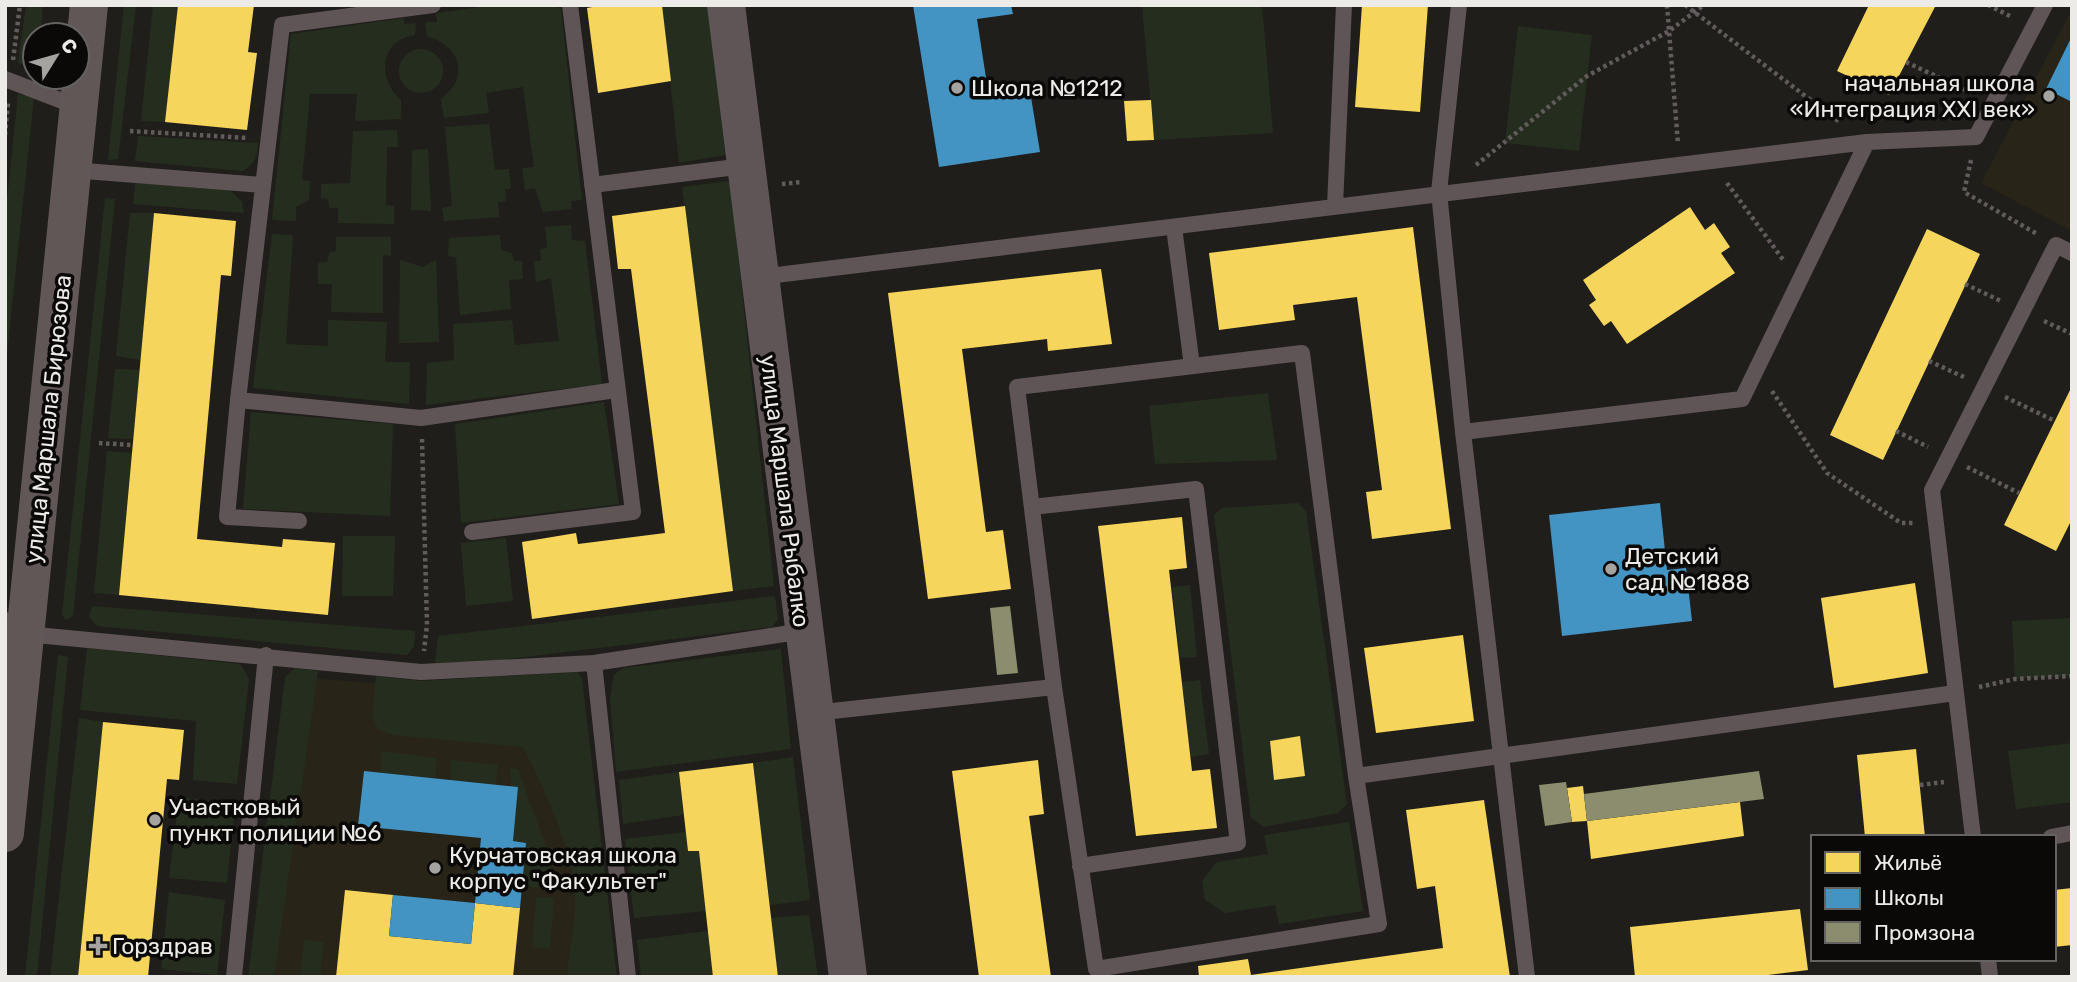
<svg xmlns="http://www.w3.org/2000/svg" width="2077" height="982" font-family="Rubik,sans-serif">
<rect width="100%" height="100%" fill="#201e1b"/>
<path fill="#282418" d="M2072 9V231L1981 183Z
M297 677 420 687 575 679 610 977H261Z"/>
<path fill="#252e1e" d="M26 5H43L40 35H35V67L18 63Z
M124 5H136L118 159 108 160Z
M153 5H178L165 122 141 121Z
M495 5H555L561 9 582 200 571 201V209L543 212 535 188 525 190 522 168 534 167 523 87 486 93 489 113 444 118 441 99C471 76 460 46 427 36L425 22H437L436 13Z
M662 5H708L725 155 679 163Z
M1142 5H1262L1273 133 1154 140Z
M404 18V24L416 23 415 35C379 40 377 80 401 100V119L355 121 357 94H310L302 180 310 181 309 200 296 207V221L272 220 291 34Z
M1518 26 1592 35 1579 151 1505 143Z
M399 71a22 22 0 1 1 44 0a22 22 0 1 1-44 0Z
M18 94 34 97 5 373V219Z
M489 124 495 170 509 169 511 188 505 190 506 201 498 202 499 217 444 221 442 208 452 206 445 127Z
M397 130 398 147H387L386 205 394 206V224L338 223V208H329L328 199 321 198V184L350 183 353 131Z
M138 136 258 143C257 157 255 164 242 171L135 161Z
M428 149 431 211 411 210 412 150Z
M730 181 774 586 733 591 682 187Z
M135 183 230 190 242 202 244 213 133 204Z
M105 198 115 199 73 616 66 620 62 615Z
M130 213H154L141 360 116 356Z
M571 225 572 240 585 241 602 384 426 405 427 363 454 360 453 324 512 320 515 345 559 341 551 278 536 282 534 261H541L540 250 547 247 545 227Z
M272 234 293 235 286 344 328 346V320L387 322 385 362H410L409 404 253 388Z
M500 235 501 250 512 253 514 261H522L523 279 509 280 511 309 460 315 456 257 448 256 449 238Z
M336 237H391V256L383 255V313L331 312 332 284H318V263L327 262 329 253 336 251Z
M400 260 423 267 436 260 439 342 399 343Z
M115 369 140 370 133 439 108 438Z
M1268 393 1277 460 1155 464 1149 406Z
M604 402 619 504 461 523 455 424Z
M251 412 393 424 390 516 243 509Z
M107 451 132 453 119 595 94 593Z
M1298 503 1306 511 1347 804 1338 813 1264 827 1251 818 1214 515 1222 508Z
M343 536H395L393 596H342Z
M506 538 513 601 466 606 461 543Z
M1190 585 1197 657 1180 658 1172 587Z
M775 596 778 619 772 627 492 661 435 663 438 636Z
M92 606 415 631 414 646 407 655 97 626 89 617Z
M2072 618V676L2015 679 2012 621Z
M87 648 240 664 249 679 237 784 193 780 196 721 80 710Z
M781 649 791 749 616 772 610 698 614 675 623 668Z
M58 655 68 657 37 977H25Z
M295 668 318 671 274 977H248L285 677Z
M577 672 582 678 617 977H567C569 950 576 922 575 895 573 849 544 788 523 747L392 735 378 729 372 716 376 676 421 681Z
M1200 680 1209 754 1191 757 1182 682Z
M79 718 103 722 78 977H50Z
M2072 743V802L2016 809 2008 751Z
M381 751 437 758 435 778 381 773Z
M793 757 810 900 770 905 753 763Z
M451 760 498 765 496 785 451 780Z
M510 768 518 769 551 861 552 889 522 886 526 843 513 841 518 787 511 786Z
M679 772 683 815 623 824 619 780Z
M179 797 235 804 227 883 169 878Z
M1349 822 1363 911 1279 924 1275 905 1225 913 1205 900 1202 881 1217 862 1268 854 1264 835Z
M686 832 688 851H699L706 911 634 918 625 839Z
M169 892 225 900 217 975 161 969Z
M536 897 554 898 550 949 532 947Z
M809 915 818 977H778L771 918Z
M708 931 713 977H641L637 940Z
M304 940 324 942 320 977H300Z"/>
<path fill="#f6d55c" d="M178 5H254L248 52 257 53 247 130 165 122Z
M603 5H662L671 81 598 93 587 8Z
M1362 5H1428L1420 112 1355 107Z
M1869 5H1936L1889 95 1837 71Z
M1151 100 1154 140 1127 141 1124 101Z
M685 206 733 591 532 619 522 542 576 533 578 544 665 533 631 269H618L612 216Z
M1690 207 1705 230 1714 223 1730 247 1721 253 1735 273 1627 344 1611 321 1604 326 1589 305 1596 300 1583 280Z
M154 213 236 221 231 276 221 275 197 539 282 547 283 539 335 543 328 615 119 595Z
M1413 227 1451 529 1372 539 1366 492 1382 490 1357 297 1293 305 1295 320 1219 330 1209 253Z
M1927 229 1980 254 1883 460 1830 435Z
M1101 269 1112 344 1048 351 1047 339 962 349 986 532 1003 530 1011 589 928 599 888 293Z
M2072 386V519L2056 551 2004 525Z
M1182 517 1187 568 1169 570 1192 771 1210 769 1217 828 1136 836 1098 526Z
M1915 583 1928 673 1834 688 1821 598Z
M1463 635 1474 721 1376 733 1364 648Z
M103 722 184 730 179 780 167 779 148 977H78Z
M1300 736 1305 776 1274 780 1270 741Z
M1916 749 1925 837H1865L1857 755Z
M1038 760 1044 814 1029 816 1051 977H979L952 771Z
M753 763 778 977H713L699 851H688L679 772Z
M1583 786 1587 821 1572 822 1567 788Z
M1484 800 1510 977H1199L1198 966 1248 959 1251 975 1443 948 1435 886 1417 889 1406 810Z
M1740 802 1744 836 1591 859 1587 821Z
M2072 888V945L2054 947V890Z
M345 890 393 895 389 936 471 944 475 903 520 908 513 977H336Z
M1800 909 1808 970 1752 977H1635L1630 927Z"/>
<path fill="#4393c3" d="M913 5H1011L1013 14 977 19 988 91 1029 85 1040 152 939 167Z
M2072 36V102L2046 89Z
M1660 503 1667 570 1686 568 1692 621 1562 636 1549 515Z
M364 771 518 787 513 841 526 843 520 908 475 903 481 838 358 826Z
M393 895 475 903 471 944 389 936Z"/>
<path fill="#8c8c6e" d="M1010 606 1018 673 997 675 990 608Z
M1759 771 1764 799 1587 821 1584 794Z
M1566 782 1572 822 1545 826 1539 785Z"/>
<g fill="none" stroke-linecap="round" stroke-linejoin="round">
<path stroke="#625b5b" stroke-width="4.5" stroke-dasharray="3.5 3.5" stroke-linecap="butt" d="M1667 5 1678 144
M1685 5 1841 123
M1988 5 2012 17
M13 60 20 5
M1906 62 1972 93
M130 131 248 138
M5 135 8 103
M1971 160 1964 192 2037 234
M1476 165 1587 76 1669 31 1704 5
M1727 183 1784 261
M782 184 802 182
M1965 284 2001 301
M2044 321 2072 334
M1929 361 1966 378
M1772 391 1827 473 1901 523H1914
M2005 397 2055 421
M1896 431 1928 447
M422 439 427 625 424 651
M99 443 132 445
M1967 467 2019 493
M1979 687 2015 679 2072 676
M1920 785 1944 782"/>
<path stroke="#605556" stroke-width="16" d="M433 5 282 25 238 400 421 418 616 390
M1459 5 1439 192 1463 432 1527 977
M5 79 78 107
M72 170 262 185
M592 185 744 166
M1335 206 1344 5
M1174 227 1192 366
M760 277 1867 142 1976 137 2045 5
M1302 353 1356 776 1379 924 1096 969 1054 687 1017 387Z
M238 400 227 517 299 521
M1463 432 1742 399 1867 142
M1032 507 1196 489 1238 843 1080 866
M472 532 633 512 570 5
M5 620 26 634 421 672 594 663 804 631
M594 663 628 977
M814 713 1054 687
M1356 776 1955 693
M1973 837 1932 490 2056 245 2072 253
M2051 837 2072 833
M1988 959 1990 977
M234 977 266 655"/>
<path stroke="#605556" stroke-width="38" d="M726 5 848 977"/>
<path stroke="#625757" stroke-width="38" d="M5 833 89 5"/>
</g>
<g fill="#a5a3a0" stroke="#0a0907" stroke-width="2.5">
<circle cx="957" cy="88" r="7"/>
<circle cx="2049" cy="96" r="7"/>
<circle cx="1611" cy="569" r="7"/>
<circle cx="155" cy="820" r="7"/>
<circle cx="435" cy="868" r="7"/>
<path d="M94.5 935.5h7v7h7v7h-7v7h-7v-7h-7v-7h7z"/>
</g>
<g text-anchor="middle" stroke-width="7" stroke-linejoin="round" paint-order="stroke">
<g font-size="23" fill="#edebe7" stroke="#0a0907" text-anchor="start">
<text x="2035" y="91" text-anchor="end">начальная школа<tspan x="2035" dy="26">«Интеграция XXI век»</tspan></text>
<text x="971" y="96">Школа №1212</text>
<text x="1625" y="564">Детский<tspan x="1625" dy="26">сад №1888</tspan></text>
<text x="169" y="815">Участковый<tspan x="169" dy="26">пункт полиции №6</tspan></text>
<text x="449" y="863">Курчатовская школа<tspan x="449" dy="26">корпус "Факультет"</tspan></text>
<text x="112" y="954">Горздрав</text>
</g>
<g font-size="23" fill="#edebe7" stroke="#0a0907">
<text transform="translate(48 419) rotate(-84)" y="8">улица Маршала Бирюзова</text>
<text transform="translate(785 491) rotate(83)" y="8">улица Маршала Рыбалко</text>
</g>
</g>
<rect width="2077" height="982" fill="none" stroke="#edebe7" stroke-width="14"/>
<rect x="1811" y="835" width="245" height="126" fill="#0a0907" stroke="#656361" stroke-width="2"/>
<rect x="1825" y="852" width="35" height="21" fill="#f6d55c" stroke="#656361" stroke-width="2"/>
<text x="1874" y="870" font-size="21" fill="#edebe7">Жильё</text>
<rect x="1825" y="888" width="35" height="21" fill="#4393c3" stroke="#656361" stroke-width="2"/>
<text x="1874" y="905" font-size="21" fill="#edebe7">Школы</text>
<rect x="1825" y="922" width="35" height="21" fill="#8c8c6e" stroke="#656361" stroke-width="2"/>
<text x="1874" y="940" font-size="21" fill="#edebe7">Промзона</text>
<g transform="translate(56 56) rotate(53)"><circle r="33" fill="#0a0907" stroke="#656361" stroke-width="2"/>
<path d="M0-5L12 26L0 18L-12 26Z" fill="#a5a3a0"/>
<text y="-10" font-size="19" font-weight="bold" text-anchor="middle" fill="#edebe7">С</text>
</g>
</svg>
